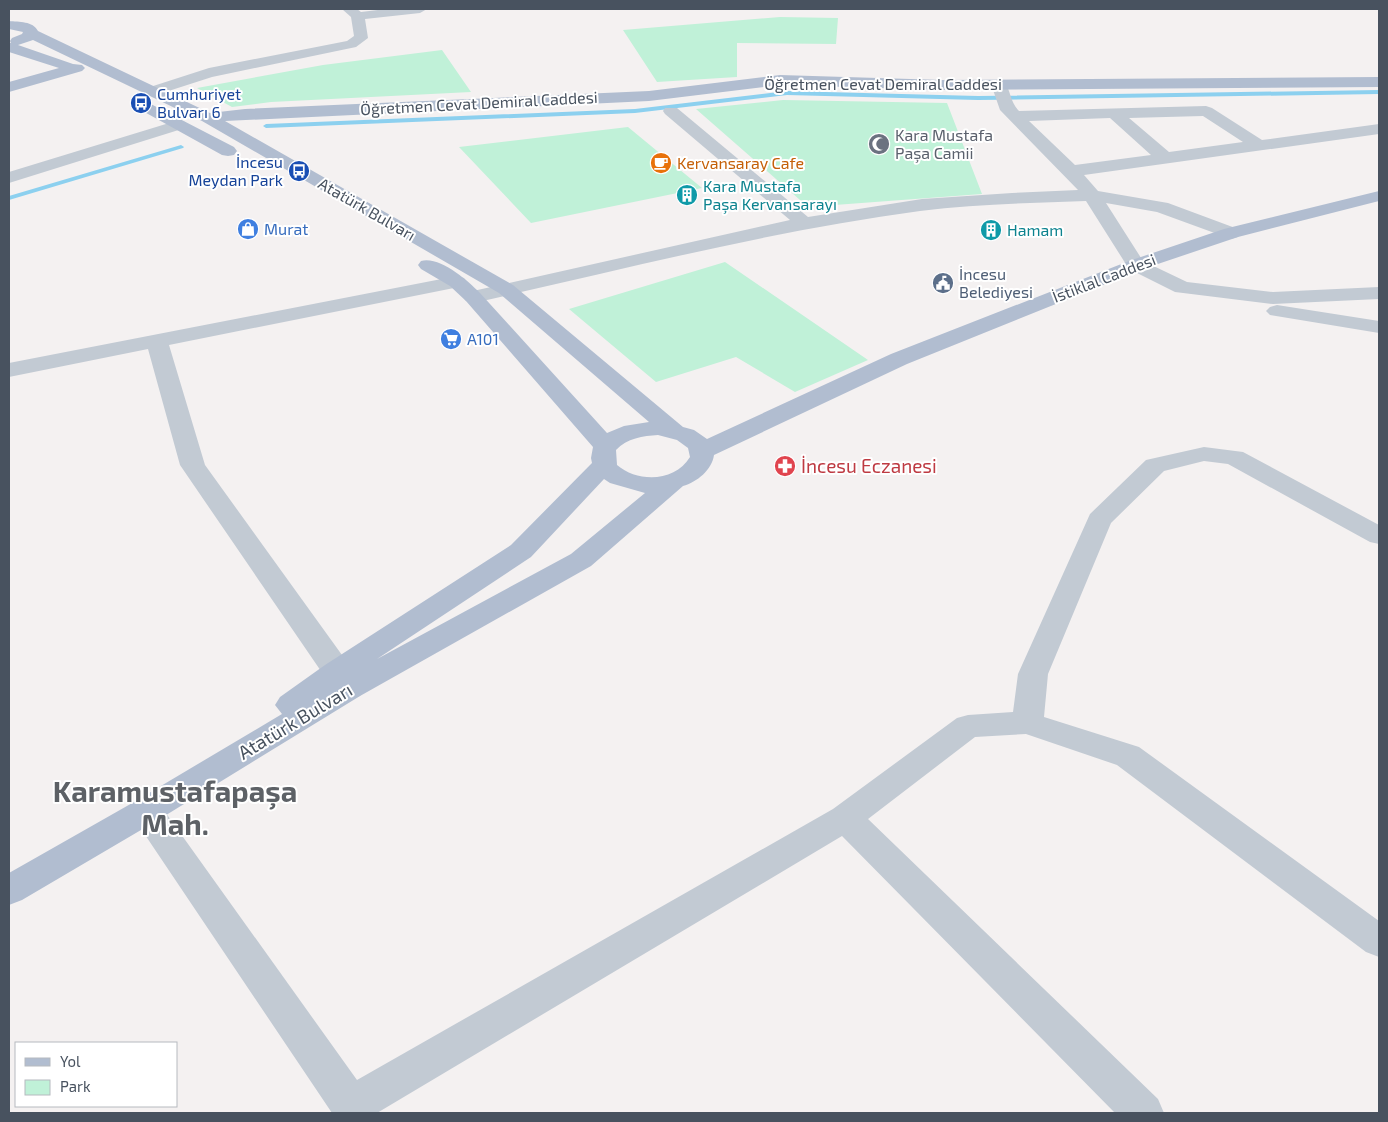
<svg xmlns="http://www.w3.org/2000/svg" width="1388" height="1122" font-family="'Exo 2',sans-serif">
<rect width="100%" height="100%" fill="#f4f1f1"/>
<path fill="#c0f1d8" d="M780 17 838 18 836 44 737 43V77L657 82 623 30Z
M442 50 471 92 271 102 232 107 197 88 323 65Z
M783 100 947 103 982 194 808 207 696 109Z
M628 127 702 188 531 223 459 147Z
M725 262 868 360 795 392 736 357 656 382 569 309Z"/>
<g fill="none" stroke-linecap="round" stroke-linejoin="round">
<path fill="#8cd0ef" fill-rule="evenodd" d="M1379 90V94L978 100 787 95 635 113 266 128 263 126 266 124 635 109 787 91 978 96Z
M181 145 184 147 183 148 9 200V196Z"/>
<path fill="#c2cad3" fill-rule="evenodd" d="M342 9H357L361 12 386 9H427L420 13 365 19 368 38 356 47 212 77 153 96 147 94 145 91 147 88 209 68 347 41 354 36 351 17Z
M999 79 1004 81C1011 91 1010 102 1019 111L1206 106 1212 108 1262 140 1379 124V134L1084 175 1098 191 1168 203 1238 229 1241 233 1238 237 1231 239 1157 212 1106 203 1143 261 1187 282 1273 292 1379 287V299L1273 304 1175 292 1129 269 1086 201C1031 203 975 204 920 211 770 231 621 270 473 303L466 301 463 297 466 293 473 291 790 220 665 114 663 111 665 108H677L808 217 922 199 1012 193 1078 190 1000 110 991 84 994 81ZM1203 116 1243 142 1169 152 1129 118ZM1110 118 1151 155 1075 165 1029 121Z
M179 120 185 122 187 125 185 128 9 183V172Z
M457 276 464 278 467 282 464 286 169 345 205 465 360 680 364 688 360 696 349 699 338 696 180 465 148 349 9 377V363Z
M1277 305 1379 321V333L1270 315 1266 311 1270 307Z
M1204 447 1243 452 1379 525V544L1370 542 1228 464 1204 461 1164 471 1111 523 1048 674 1044 717 1139 747 1379 921V957L1366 952 1117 765 1026 734 975 737 868 819 1158 1099 1164 1113H1115L842 836 377 1113H332L129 811 134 802 146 798 158 802 357 1080 833 809 957 718 968 715 1013 712 1018 674 1090 514 1146 460Z"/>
<path fill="#b1bdd0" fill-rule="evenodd" d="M9 21C19 22 33 21 38 31L210 113 245 109 649 91 780 75 943 80 1379 77V87L943 90 780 85 649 101 225 121 513 285 683 427 694 430 707 439 891 354 1129 261 1224 229 1379 191V201L1238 237 1143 269 907 364 714 455C712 470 697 482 683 486L591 566 360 696 158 820 22 900 9 905V873L134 802 282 714 275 705 280 697 325 665 511 545 592 463 591 458 593 447 466 301 450 286 421 269 418 265 421 261C440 256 467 280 480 293L607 433 624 426 649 422 499 293 202 121 33 40 18 45 73 64 82 65 85 68 82 71 9 92V82L59 68 9 52V43H11L10 41 12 38 22 34 23 32 9 29ZM658 435 677 440 688 448 690 457C675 482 638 483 617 465L616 450C627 438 643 436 658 435ZM604 479 610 483 645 493 571 554 377 659 531 557Z
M145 101 234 147 237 151 234 155 228 156 222 155 139 109 137 106 139 103Z"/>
</g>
<defs>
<g id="bus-disc" transform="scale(1.125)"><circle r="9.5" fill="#1a4fb4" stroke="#fff"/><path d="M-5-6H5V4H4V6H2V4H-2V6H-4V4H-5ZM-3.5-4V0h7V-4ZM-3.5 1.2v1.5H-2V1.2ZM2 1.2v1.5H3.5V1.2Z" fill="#fff"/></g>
<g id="mosque-disc" transform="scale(1.125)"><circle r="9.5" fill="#6b7280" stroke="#fff"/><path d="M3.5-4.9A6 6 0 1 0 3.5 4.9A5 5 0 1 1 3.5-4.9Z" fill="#fff"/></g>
<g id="cafe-disc" transform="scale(1.125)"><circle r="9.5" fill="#e8710a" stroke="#fff"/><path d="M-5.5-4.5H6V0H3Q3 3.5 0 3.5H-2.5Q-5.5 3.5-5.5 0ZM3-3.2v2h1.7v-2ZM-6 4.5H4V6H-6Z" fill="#fff"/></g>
<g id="building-disc" transform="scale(1.125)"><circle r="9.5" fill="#0f9aa8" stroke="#fff"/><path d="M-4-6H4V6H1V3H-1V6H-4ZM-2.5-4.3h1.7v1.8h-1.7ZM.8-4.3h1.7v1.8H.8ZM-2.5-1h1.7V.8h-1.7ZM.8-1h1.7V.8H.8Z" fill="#fff"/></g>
<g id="shop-disc" transform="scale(1.125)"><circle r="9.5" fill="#3f7fe0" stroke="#fff"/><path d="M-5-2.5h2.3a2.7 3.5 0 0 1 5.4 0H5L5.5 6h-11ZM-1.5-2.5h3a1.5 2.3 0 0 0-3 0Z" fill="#fff"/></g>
<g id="civic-disc" transform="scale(1.125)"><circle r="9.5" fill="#5c6f8a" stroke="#fff"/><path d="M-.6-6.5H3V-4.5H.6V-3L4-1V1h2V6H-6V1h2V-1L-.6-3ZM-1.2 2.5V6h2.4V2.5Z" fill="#fff"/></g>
<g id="supermarket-disc" transform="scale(1.125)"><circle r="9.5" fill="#3f7fe0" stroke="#fff"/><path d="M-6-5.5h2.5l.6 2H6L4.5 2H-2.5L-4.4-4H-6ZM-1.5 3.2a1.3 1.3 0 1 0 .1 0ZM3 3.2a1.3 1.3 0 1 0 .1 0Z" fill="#fff"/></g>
<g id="pharmacy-disc" transform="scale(1.125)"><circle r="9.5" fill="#e0444e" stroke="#fff"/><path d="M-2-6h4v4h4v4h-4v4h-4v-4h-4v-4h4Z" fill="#fff"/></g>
</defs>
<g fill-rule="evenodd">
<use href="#bus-disc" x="141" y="103"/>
<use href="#mosque-disc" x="879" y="144"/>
<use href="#cafe-disc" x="661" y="163"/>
<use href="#bus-disc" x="299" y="171"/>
<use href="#building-disc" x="687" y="195"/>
<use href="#shop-disc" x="248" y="229"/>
<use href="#building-disc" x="991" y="230"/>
<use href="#civic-disc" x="943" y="283"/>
<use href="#supermarket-disc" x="451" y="339"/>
<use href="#pharmacy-disc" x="785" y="466"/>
</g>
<g text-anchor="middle" stroke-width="4" stroke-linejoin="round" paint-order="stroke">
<g font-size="16" fill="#48525f" stroke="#fff">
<text x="883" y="90">Öğretmen Cevat Demiral Caddesi</text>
<text transform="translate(479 103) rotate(-3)" y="6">Öğretmen Cevat Demiral Caddesi</text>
<text transform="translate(367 209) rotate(30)" y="6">Atatürk Bulvarı</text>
<text transform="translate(1104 278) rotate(-21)" y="6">İstiklal Caddesi</text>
</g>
<g font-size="16" fill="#164399" stroke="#fff" text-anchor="start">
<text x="157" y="100">Cumhuriyet<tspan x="157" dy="18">Bulvarı 6</tspan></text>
<text x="283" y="168" text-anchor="end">İncesu<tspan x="283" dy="18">Meydan Park</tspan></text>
</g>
<g font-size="16" fill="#5b616d" stroke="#fff" text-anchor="start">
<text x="895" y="141">Kara Mustafa<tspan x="895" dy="18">Paşa Camii</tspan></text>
</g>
<g font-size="16" fill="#c56008" stroke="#fff" text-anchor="start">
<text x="677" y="169">Kervansaray Cafe</text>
</g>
<g font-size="16" fill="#0d838f" stroke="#fff" text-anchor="start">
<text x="703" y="192">Kara Mustafa<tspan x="703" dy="18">Paşa Kervansarayı</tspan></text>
<text x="1007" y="236">Hamam</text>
</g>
<g font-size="16" fill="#366cbe" stroke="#fff" text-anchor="start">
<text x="264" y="235">Murat</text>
<text x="467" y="345">A101</text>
</g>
<g font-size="16" fill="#4e5e75" stroke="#fff" text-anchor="start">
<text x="959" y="280">İncesu<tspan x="959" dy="18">Belediyesi</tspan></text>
</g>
<g font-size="19" fill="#be3a42" stroke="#fff" text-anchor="start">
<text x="801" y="473">İncesu Eczanesi</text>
</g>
<g font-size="19" fill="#48525f" stroke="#fff">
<text transform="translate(295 721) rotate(-31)" y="7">Atatürk Bulvarı</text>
</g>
<g font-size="29" font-weight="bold" fill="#5d6166" stroke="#fff">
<text x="175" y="802">Karamustafapaşa<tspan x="175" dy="33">Mah.</tspan></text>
</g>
</g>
<rect width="1388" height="1122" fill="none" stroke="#48525f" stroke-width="20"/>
<rect x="15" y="1042" width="162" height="65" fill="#ffffff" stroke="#b6babf"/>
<rect x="25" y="1058" width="25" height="8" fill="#b1bdd0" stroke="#b6babf"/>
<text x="60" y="1067" font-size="15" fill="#48525f">Yol</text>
<rect x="25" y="1080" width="25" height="15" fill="#c0f1d8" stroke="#b6babf"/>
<text x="60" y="1092" font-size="15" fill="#48525f">Park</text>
</svg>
